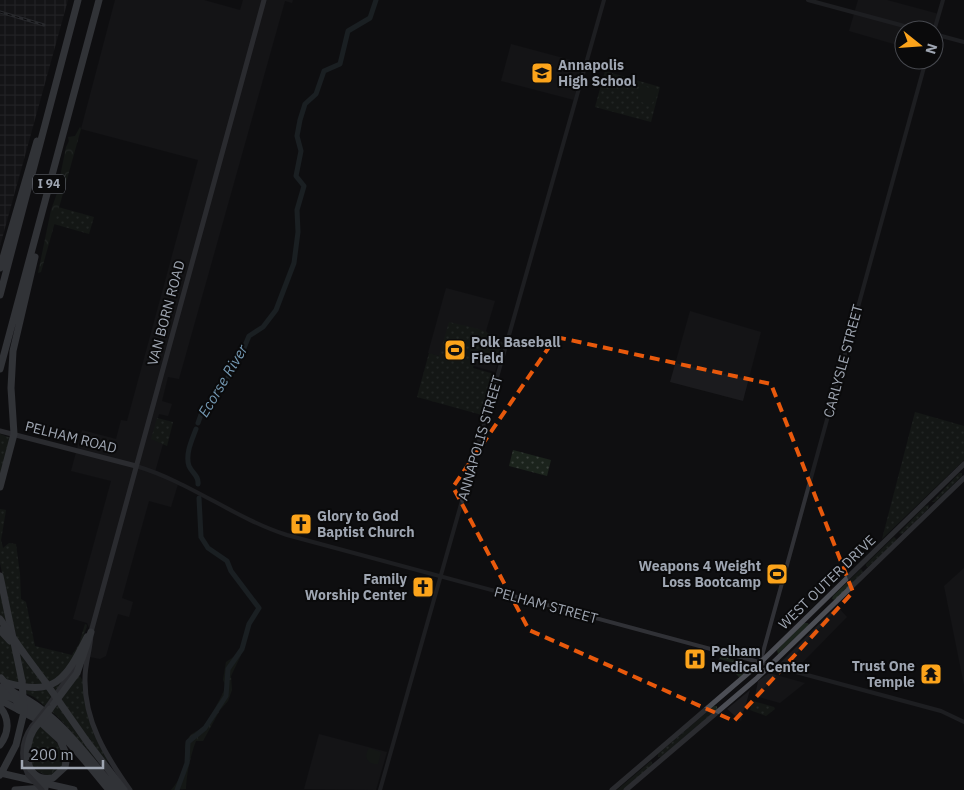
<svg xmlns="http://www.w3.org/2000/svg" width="964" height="790" font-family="'IBM Plex Sans',sans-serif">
<defs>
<pattern id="industrial-grid" width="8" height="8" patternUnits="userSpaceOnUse" patternTransform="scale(1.25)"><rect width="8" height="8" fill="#1b1b1e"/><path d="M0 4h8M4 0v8" fill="none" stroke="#39393c"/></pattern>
<pattern id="grass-dots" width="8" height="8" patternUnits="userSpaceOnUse" patternTransform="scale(1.25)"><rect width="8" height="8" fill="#1b231c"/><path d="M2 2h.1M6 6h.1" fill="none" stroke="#39403b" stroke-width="1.8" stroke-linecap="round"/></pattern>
<pattern id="forest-crowns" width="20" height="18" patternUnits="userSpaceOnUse" patternTransform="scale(1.25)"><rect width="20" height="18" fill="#1b231c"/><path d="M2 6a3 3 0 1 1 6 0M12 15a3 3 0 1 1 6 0" fill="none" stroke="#39403b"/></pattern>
</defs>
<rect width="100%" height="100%" fill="#0f0f11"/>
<path fill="#1b1b1e" d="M115 0H204L240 10 243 0H293L292 3 285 1 179 379 168 377 162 401 172 404 168 416 159 414 152 439 163 444 155 472 179 481 171 507 149 501 122 598 133 602 129 617 118 614 106 656 100 659 90 657 91 632 87 623 73 619 111 481 71 471 82 430 116 439 121 420 127 421 198 160 81 129Z
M858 0H887L939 14 934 30H904V47L849 31Z
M511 44 582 63 574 100 501 81Z
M446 288 495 301 486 331 494 340 503 342 495 372 428 353Z
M690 311 761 332 743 401 670 382Z
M964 568V685L944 586Z
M837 606 847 617 802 663 799 669 780 663Z
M769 673 805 683 780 703 755 696 758 681Z
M750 690 741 721 727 709Z
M319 734 387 752 376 790 304 789Z"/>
<path fill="url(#industrial-grid)" d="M0 0H68L0 246Z"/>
<path fill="url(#grass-dots)" d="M605 71 660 87 651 122 595 107Z
M58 207 94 217 89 234 54 224Z
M449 322C461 325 475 327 486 332 493 336 495 341 503 343L499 358 477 352 473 368 494 374 482 415 417 397 429 353 439 356Z
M915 412 964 426V460L882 539Z
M157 418 173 422 167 446 151 439Z
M0 434 11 438 0 480Z
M513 450 551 460 547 476 509 466Z
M959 473H962V476L935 502H932Z
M929 505 928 509 902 534 899 533 925 506Z
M0 509 6 510 1 540 3 548 9 543 16 544 20 574 21 599 26 602 35 646 72 655 79 644 85 624 87 625C82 644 69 675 50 684 44 686 33 685 26 686L0 563Z
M894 537 897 540 868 567 866 566V564Z
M861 569 863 572 835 600 832 599 833 596Z
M0 584 20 685 9 682 0 675Z
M804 623H808L809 625 778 654 777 650Z
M721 656 749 664 750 668 740 678 736 674 741 673 740 665 720 659 717 662Z
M79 675 84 682 92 727 108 761 102 765 105 770 58 717 34 697 19 690 40 691 46 689 49 693 55 690 53 686 62 680Z
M753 701 774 707 775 709 766 716 750 710Z
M714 706H717V709L661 757H658V754Z
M40 724 63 750 65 764 52 776C20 771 28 746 40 724Z
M651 761 653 765 623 790H617Z"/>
<path fill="url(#forest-crowns)" d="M80 127 81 129 41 272 38 273 51 210 60 185 59 182 66 147 69 141 68 137 75 136Z
M238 654 241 655 231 676 232 690 228 701 220 710 203 741H196C191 753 186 776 186 789L171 790C178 782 186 769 186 758 186 751 183 747 187 740 192 731 198 732 204 726 208 721 224 693 226 686L223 680 226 662Z
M58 751 63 759 61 766 53 775 42 773 44 763H47L49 766 57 761 55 755Z"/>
<path fill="#1b231c" d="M640 85 657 90 651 107 638 100Z
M447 340 466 345C463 359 456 362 442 359Z
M369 748 381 752 378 764C368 765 363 757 369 748Z"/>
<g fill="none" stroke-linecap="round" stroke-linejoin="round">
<path stroke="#283339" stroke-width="5" d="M198 423 203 409 224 384 241 355 249 336 263 327 276 310 294 263 298 232 297 210 304 186 296 176 301 151 297 136 300 120 305 104 316 94 324 71 340 64 348 31 370 18 376 0
M196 429C192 440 185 454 189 466 192 473 199 476 198 484
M177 790 187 763 188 742 205 728 226 696 228 669 242 649 249 624 259 608 231 571 227 561 208 548 201 537 199 498"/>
<path stroke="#303136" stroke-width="4" d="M808 0 919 30
M934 31 943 0
M934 34 964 42
M136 466C190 482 234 518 287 535L941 711 964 722
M760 663 926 60
M380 790 604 0"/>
<path stroke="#4c4e55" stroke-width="5" d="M0 431 136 466
M48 706 79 661
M28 775C20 758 21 741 32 726
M130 790C106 756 84 721 85 678 85 662 91 648 91 632L264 0
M612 790 760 663 964 464
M626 790 756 679 964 478"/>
<path stroke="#5c5f67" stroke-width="7" d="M0 268 37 141
M0 295 78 0
M0 369 99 0
M0 487 14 434 11 388 13 351 35 257
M0 576 22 681
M23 652 46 683
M4 682C55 697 65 681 87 637
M0 687C52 704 82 750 116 790
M0 693C49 711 77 752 109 790
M0 700 38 720 63 743
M0 707C10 719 9 733 0 745
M50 709 77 673 91 632
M34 729C23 747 23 783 53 778L65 767 67 756 60 740
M88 743 124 790
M3 770 16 745 24 712
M0 773 74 790
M15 790 45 788"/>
<g stroke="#47494f" stroke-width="3">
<path id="rail" d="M0 12 44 25"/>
</g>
<use href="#rail" stroke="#0a0a0b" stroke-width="1" stroke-dasharray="4" stroke-linecap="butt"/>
<path stroke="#4c4e55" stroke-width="5" d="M32 726 48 706
M28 775 42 790"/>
<path stroke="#5c5f67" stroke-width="7" d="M0 619 23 652
M0 630 10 641
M1 678 14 693 19 710
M22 681 24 712
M46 683 88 743
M34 729 50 709
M0 775 3 770"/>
</g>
<path d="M0 0H964V790H0ZM556 337 771 384 853 592 734 721 529 630 453 487Z" fill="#0f0f11" fill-opacity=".55" fill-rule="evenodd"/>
<path fill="none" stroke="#e8590c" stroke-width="4" stroke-dasharray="10 6" stroke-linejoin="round" d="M556 337 771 384 853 592 734 721 529 630 453 487Z"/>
<defs>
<g id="school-square" transform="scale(1.125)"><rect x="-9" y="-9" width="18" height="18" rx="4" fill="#fca41b" stroke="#0a0a0b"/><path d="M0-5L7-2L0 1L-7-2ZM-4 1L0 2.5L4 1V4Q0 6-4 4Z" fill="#111"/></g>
<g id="stadium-square" transform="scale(1.125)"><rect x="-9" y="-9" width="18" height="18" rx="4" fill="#fca41b" stroke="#0a0a0b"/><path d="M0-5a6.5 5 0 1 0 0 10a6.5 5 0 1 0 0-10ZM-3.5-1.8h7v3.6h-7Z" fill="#111"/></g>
<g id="church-square" transform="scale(1.125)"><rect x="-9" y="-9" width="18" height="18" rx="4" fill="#fca41b" stroke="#0a0a0b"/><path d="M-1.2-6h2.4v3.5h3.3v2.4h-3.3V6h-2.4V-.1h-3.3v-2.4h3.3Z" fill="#111"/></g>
<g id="hospital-square" transform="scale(1.125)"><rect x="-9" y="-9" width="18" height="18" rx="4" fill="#fca41b" stroke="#0a0a0b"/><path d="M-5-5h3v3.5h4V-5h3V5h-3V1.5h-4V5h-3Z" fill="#111"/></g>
<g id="temple-square" transform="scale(1.125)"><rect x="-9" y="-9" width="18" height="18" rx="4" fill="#fca41b" stroke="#0a0a0b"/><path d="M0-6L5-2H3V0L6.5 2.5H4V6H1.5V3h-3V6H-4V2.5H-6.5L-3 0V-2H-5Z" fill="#111"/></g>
</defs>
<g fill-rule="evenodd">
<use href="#school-square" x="542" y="73"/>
<use href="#stadium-square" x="455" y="350"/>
<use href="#church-square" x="301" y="524"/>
<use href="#stadium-square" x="777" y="574"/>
<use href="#church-square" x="423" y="587"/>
<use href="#hospital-square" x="695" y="659"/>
<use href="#temple-square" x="931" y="674"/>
</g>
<g text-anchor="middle" stroke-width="4" stroke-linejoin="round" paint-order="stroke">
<rect fill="#0a0a0b" stroke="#727780" stroke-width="1" x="33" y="174.5" width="32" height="19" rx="4"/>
<g font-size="12" font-weight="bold" fill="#9fa6b2">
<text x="49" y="188">I 94</text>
</g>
<g font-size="14" font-weight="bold" fill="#9fa6b2" stroke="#0a0a0b" text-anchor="start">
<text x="558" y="70">Annapolis<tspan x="558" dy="16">High School</tspan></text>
<text x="471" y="347">Polk Baseball<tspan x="471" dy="16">Field</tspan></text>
<text x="317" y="521">Glory to God<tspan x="317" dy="16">Baptist Church</tspan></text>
<text x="761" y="571" text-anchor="end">Weapons 4 Weight<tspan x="761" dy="16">Loss Bootcamp</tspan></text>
<text x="407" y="584" text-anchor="end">Family<tspan x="407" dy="16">Worship Center</tspan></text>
<text x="711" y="656">Pelham<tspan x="711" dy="16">Medical Center</tspan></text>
<text x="915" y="671" text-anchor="end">Trust One<tspan x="915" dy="16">Temple</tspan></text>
</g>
<g font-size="14" fill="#9fa6b2" stroke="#0a0a0b">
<text transform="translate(166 313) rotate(-75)" y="5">VAN BORN ROAD</text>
<text transform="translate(843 361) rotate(-75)" y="5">CARLYSLE STREET</text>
<text transform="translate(71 437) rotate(14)" y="5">PELHAM ROAD</text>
<text transform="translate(480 438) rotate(-74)" y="5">ANNAPOLIS STREET</text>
<text transform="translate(827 582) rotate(-44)" y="5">WEST OUTER DRIVE</text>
<text transform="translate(546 605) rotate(15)" y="5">PELHAM STREET</text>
</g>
<g font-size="15" font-style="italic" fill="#7397b1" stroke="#0a0a0b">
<text transform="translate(223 381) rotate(-59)" y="5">Ecorse River</text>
</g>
</g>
<g transform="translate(919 45) rotate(107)"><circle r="24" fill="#0a0a0b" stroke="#46484e"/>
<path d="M0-4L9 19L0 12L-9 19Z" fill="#fca41b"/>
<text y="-8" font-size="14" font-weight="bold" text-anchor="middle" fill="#9fa6b2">N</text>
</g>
<path d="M22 760v8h81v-8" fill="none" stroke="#9fa6b2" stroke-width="2.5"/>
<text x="30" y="760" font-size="15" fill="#9fa6b2" stroke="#0a0a0b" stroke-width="4" paint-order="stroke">200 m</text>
</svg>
